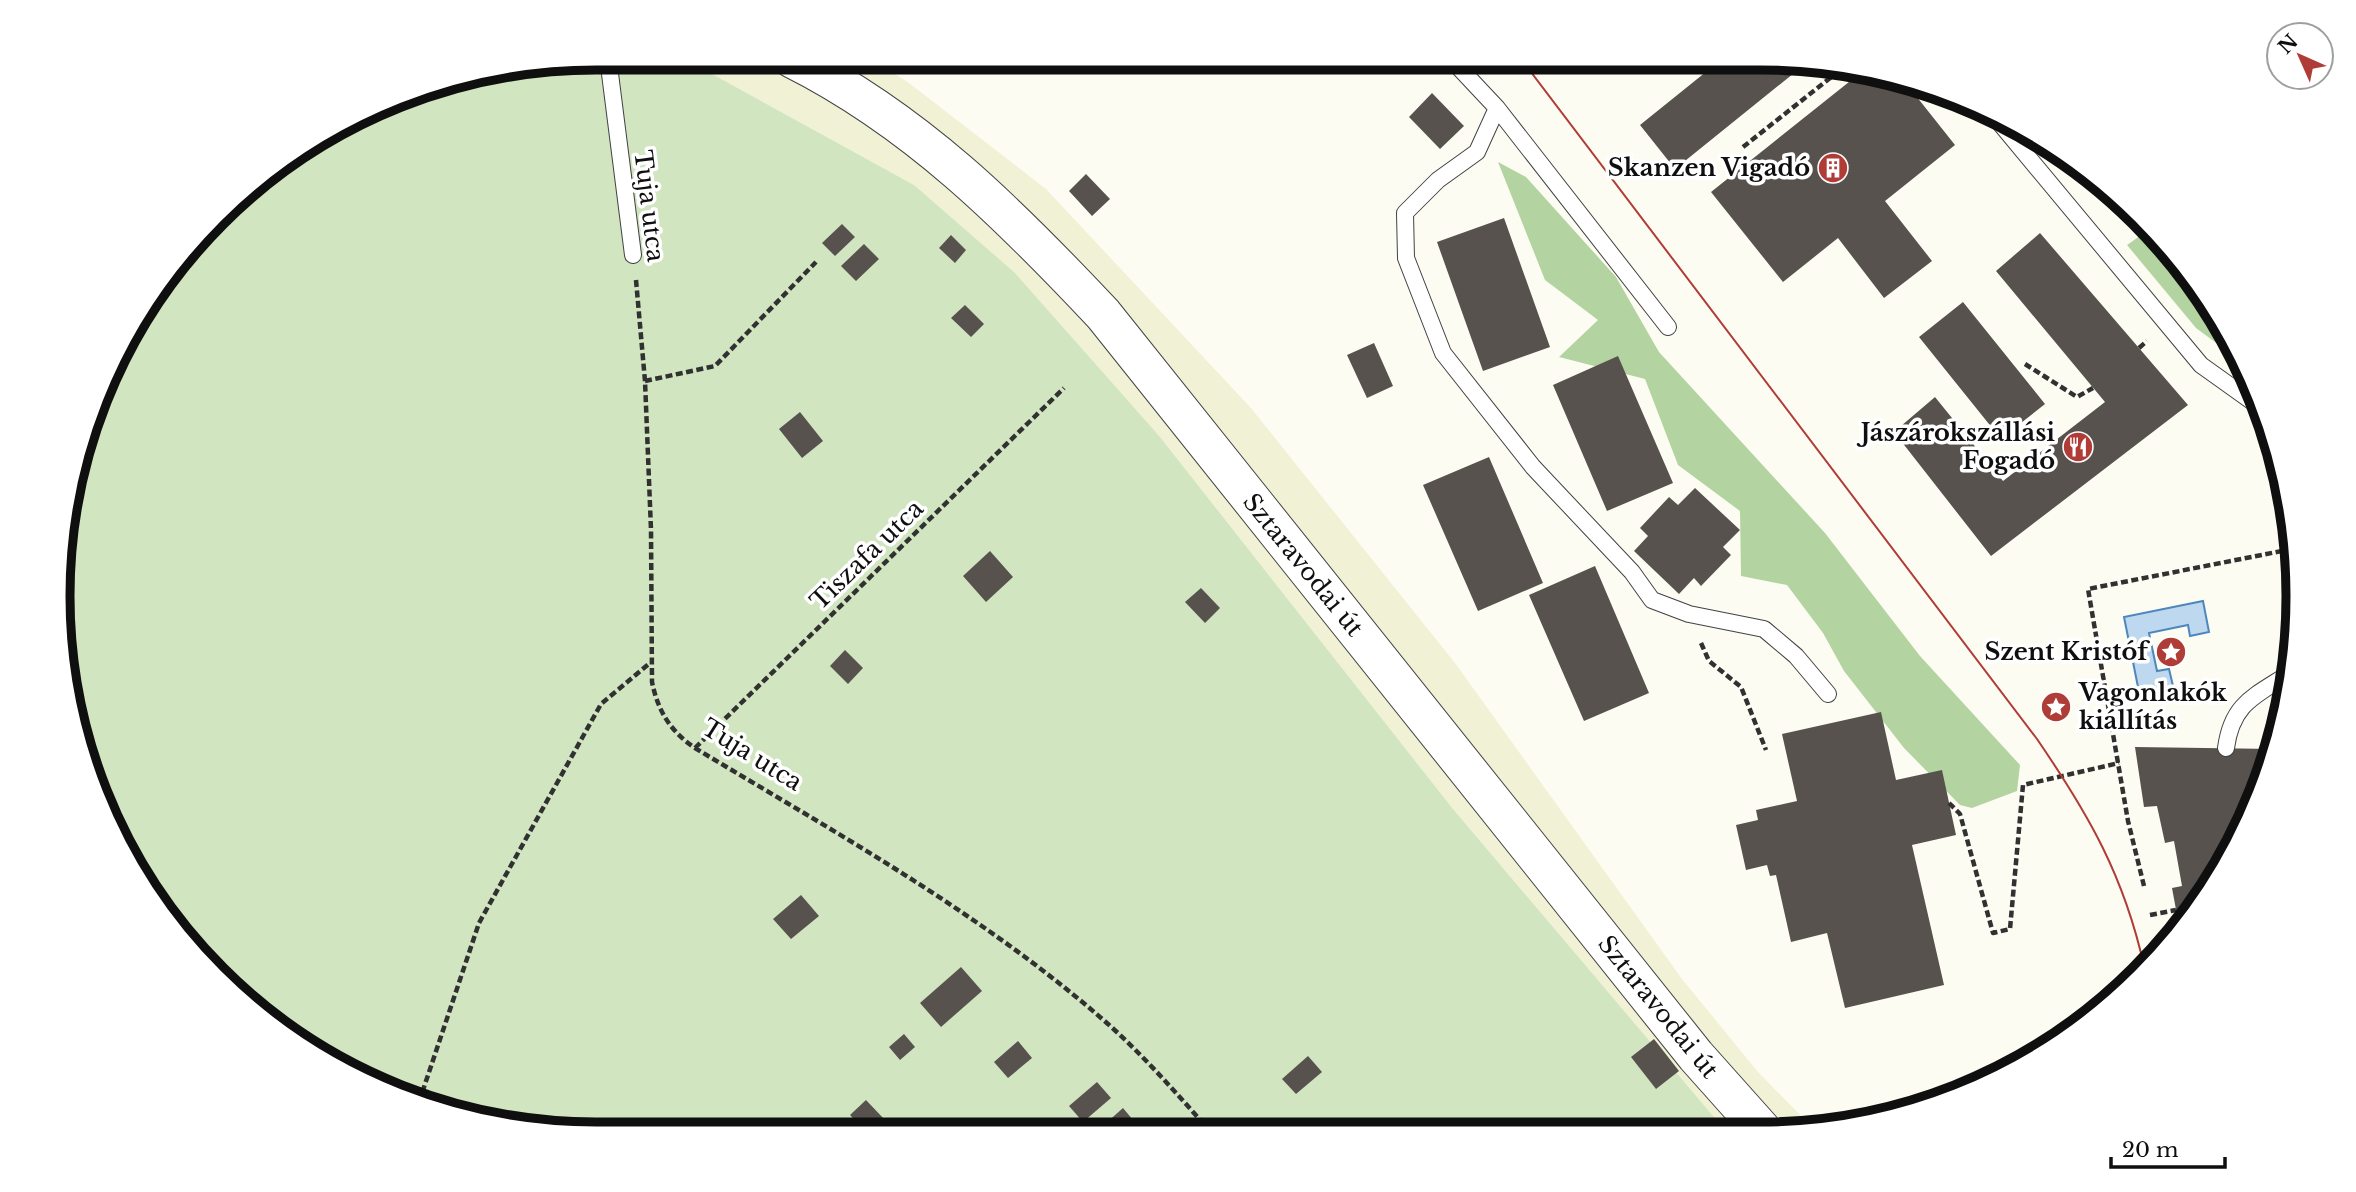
<svg xmlns="http://www.w3.org/2000/svg" width="2356" height="1192" font-family="'Libre Baskerville',serif">
<rect width="100%" height="100%" fill="#fdfcf3"/>
<path fill="#f1f1d5" d="M683 58H871L909 83 1046 189 1251 408 1455 663 1682 979 1758 1072 1815 1130H1725L1453 809 1160 437 914 185Z"/>
<path fill="#d0e5c0" d="M596 58H683L914 185 1015 273 1160 437 1453 809 1725 1130 561 1133 457 1116 358 1079 216 977 113 834 62 666 68 491 130 327 191 241 268 169 423 86Z"/>
<path fill="#b3d4a1" d="M1498 162 1526 177 1616 277 1659 352 1825 533 1920 656 2020 765 2017 791 1972 808 1960 805 1904 748 1844 671 1823 633 1787 585 1741 576 1740 511 1678 465 1645 379 1559 357 1598 320 1545 280Z
M2151 228C2189 264 2221 315 2242 362L2196 328 2127 245Z"/>
<path fill="#bdd8ef" stroke="#4d87be" stroke-width="2" d="M2203 601 2209 632 2190 636 2188 625 2149 633 2157 671 2169 669 2173 686 2139 692 2124 617Z"/>
<path fill="#57524d" d="M1722 59 1809 61 1675 169 1640 125Z
M1864 70 1901 77 1955 145 1885 201 1932 261 1884 298 1838 238 1783 282 1711 192Z
M1432 93 1464 126 1440 149 1409 117Z
M1086 174 1110 199 1092 216 1069 191Z
M1504 218 1550 347 1483 371 1437 242Z
M842 224 855 237 835 256 822 243Z
M2040 233 2188 405 1991 556 1894 432 1935 397 2003 481 2105 402 1996 271Z
M951 235 966 250 955 263 939 248Z
M864 244 879 259 856 281 841 266Z
M1963 302 2045 404 2001 439 1919 337Z
M965 305 984 324 971 337 951 318Z
M1374 343 1393 386 1367 398 1347 355Z
M1618 356 1673 483 1607 511 1553 385Z
M800 412 823 441 802 458 779 429Z
M1489 457 1543 583 1478 611 1423 485Z
M1695 488 1740 530 1723 547 1731 555 1701 586 1694 578 1679 594 1634 551 1648 536 1640 528 1669 497 1678 505Z
M990 551 1013 577 986 602 963 576Z
M1595 566 1649 693 1584 721 1529 595Z
M1201 588 1220 608 1205 623 1185 602Z
M845 650 863 668 848 684 830 666Z
M1881 712 1896 780 1942 770 1956 835 1912 845 1944 985 1845 1008 1827 933 1791 942 1776 875 1770 876 1767 865 1746 870 1736 825 1758 820 1756 810 1797 801 1782 734Z
M2135 747 2275 749 2243 834 2180 931 2172 888 2182 886 2174 841 2165 843 2157 806 2144 807Z
M801 895 819 916 791 939 773 919Z
M961 967 982 991 941 1027 920 1003Z
M904 1034 915 1047 900 1060 889 1047Z
M1654 1039 1679 1071 1656 1089 1631 1057Z
M1018 1041 1032 1058 1008 1078 994 1062Z
M1308 1056 1322 1072 1296 1094 1282 1079Z
M1097 1082 1111 1098 1083 1122 1069 1106Z
M866 1100 884 1119 870 1132H866L850 1115Z
M1123 1108 1143 1132H1096Z"/>
<g fill="none" stroke-linecap="round" stroke-linejoin="round">
<g stroke="#424242" stroke-width="18">
<path id="service" d="M608 58 633 255
M1451 59 1497 108 1477 152 1438 180 1405 213 1406 258 1443 353 1533 467 1632 572 1652 600 1689 614 1764 629 1796 656 1828 694
M1497 108 1668 327
M1989 110 2201 365 2264 410
M2226 748C2232 703 2255 696 2290 673"/>
</g>
<g stroke="#424242" stroke-width="40">
<path id="tertiary" d="M791 58C915 120 1009 214 1103 314L1696 1056 1762 1130"/>
</g>
<path stroke="#313131" stroke-width="4.5" stroke-dasharray="7 3.5" stroke-linecap="butt" d="M1743 147 1844 67
M636 280 645 381 651 530 652 682C658 711 670 731 695 748 836 833 983 914 1108 1024 1145 1057 1177 1094 1210 1131
M2139 348 2147 341
M2025 364 2077 397 2093 388
M645 381 715 366 816 262
M1701 643 1709 661 1741 687 1766 750
M695 748 1064 388
M1949 803 1960 814 1993 933 2010 929 2023 785 2119 763
M2144 886 2128 821 2088 589 2287 550 2294 545
M2150 915 2176 910
M419 1102 479 923 601 704 650 663"/>
<use href="#service" stroke="#fff" stroke-width="16"/>
<use href="#tertiary" stroke="#fff" stroke-width="38"/>
<path stroke="#b03c37" stroke-width="2" d="M1521 59 2037 739C2089 815 2124 876 2144 966"/>
</g>
<circle fill="#8ba683" cx="2170" cy="647" r="10"/>
<defs>
<g id="building-disc" transform="scale(1.575)"><circle r="9.5" fill="#b03c37" stroke="#fff"/><path d="M-4-6H4V6H1V3H-1V6H-4ZM-2.5-4.3h1.7v1.8h-1.7ZM.8-4.3h1.7v1.8H.8ZM-2.5-1h1.7V.8h-1.7ZM.8-1h1.7V.8H.8Z" fill="#fff"/></g>
<g id="restaurant-disc" transform="scale(1.575)"><circle r="9.5" fill="#b03c37" stroke="#fff"/><path d="M-5-6h1v4h1v-4h1v4h1v-4h1v5L-1.5 .5V6h-2V.5L-5-1ZM5-6V6H3V1.5H1.5Q1.5-4 5-6Z" fill="#fff"/></g>
<g id="sight-disc" transform="scale(1.575)"><circle r="9.5" fill="#b03c37" stroke="#fff"/><path d="M0-6L1.8-2.2L6-1.7L2.9 1.2L3.7 5.4L0 3.3L-3.7 5.4L-2.9 1.2L-6-1.7L-1.8-2.2Z" fill="#fff"/></g>
</defs>
<g fill-rule="evenodd">
<use href="#building-disc" x="1833" y="168"/>
<use href="#restaurant-disc" x="2078" y="447"/>
<use href="#sight-disc" x="2171" y="652"/>
<use href="#sight-disc" x="2056" y="707"/>
</g>
<g text-anchor="middle" stroke-width="7" stroke-linejoin="round" paint-order="stroke">
<g font-size="24" font-weight="bold" fill="#0f0f0f" stroke="#fff" text-anchor="end">
<text x="1810" y="176">Skanzen Vigadó</text>
<text x="2055" y="441">Jászárokszállási<tspan x="2055" dy="28">Fogadó</tspan></text>
<text x="2148" y="660">Szent Kristóf</text>
<text x="2079" y="701" text-anchor="start">Vagonlakók<tspan x="2079" dy="28">kiállítás</tspan></text>
</g>
<g font-size="24" fill="#0f0f0f" stroke="#fff">
<text transform="translate(649 206) rotate(83)" y="8">Tuja utca</text>
<text transform="translate(867 555) rotate(-44)" y="8">Tiszafa utca</text>
<text transform="translate(1303 565) rotate(51)" y="8">Sztaravodai út</text>
<text transform="translate(752 755) rotate(32)" y="8">Tuja utca</text>
<text transform="translate(1658 1007) rotate(51)" y="8">Sztaravodai út</text>
</g>
</g>
<path d="M0 0H2356V1192H0ZM596 70H1760A526 526 0 0 1 2286 596V596A526 526 0 0 1 1760 1122H596A526 526 0 0 1 70 596V596A526 526 0 0 1 596 70Z" fill="#fff" fill-rule="evenodd"/>
<path fill="none" stroke="#0f0f0f" stroke-width="9" d="M596 70H1760A526 526 0 0 1 2286 596V596A526 526 0 0 1 1760 1122H596A526 526 0 0 1 70 596V596A526 526 0 0 1 596 70Z"/>
<g transform="translate(2300 56) rotate(315)"><circle r="33" fill="#ffffff" stroke="#9f9f9f" stroke-width="2"/>
<path d="M0-5L12 26L0 18L-12 26Z" fill="#b03c37"/>
<text y="-10" font-size="19" font-weight="bold" text-anchor="middle" fill="#0f0f0f">N</text>
</g>
<path d="M2111 1157v10h114v-10" fill="none" stroke="#0f0f0f" stroke-width="3.5"/>
<text x="2122" y="1157" font-size="21" fill="#0f0f0f" stroke="#ffffff" stroke-width="5" paint-order="stroke">20 m</text>
</svg>
